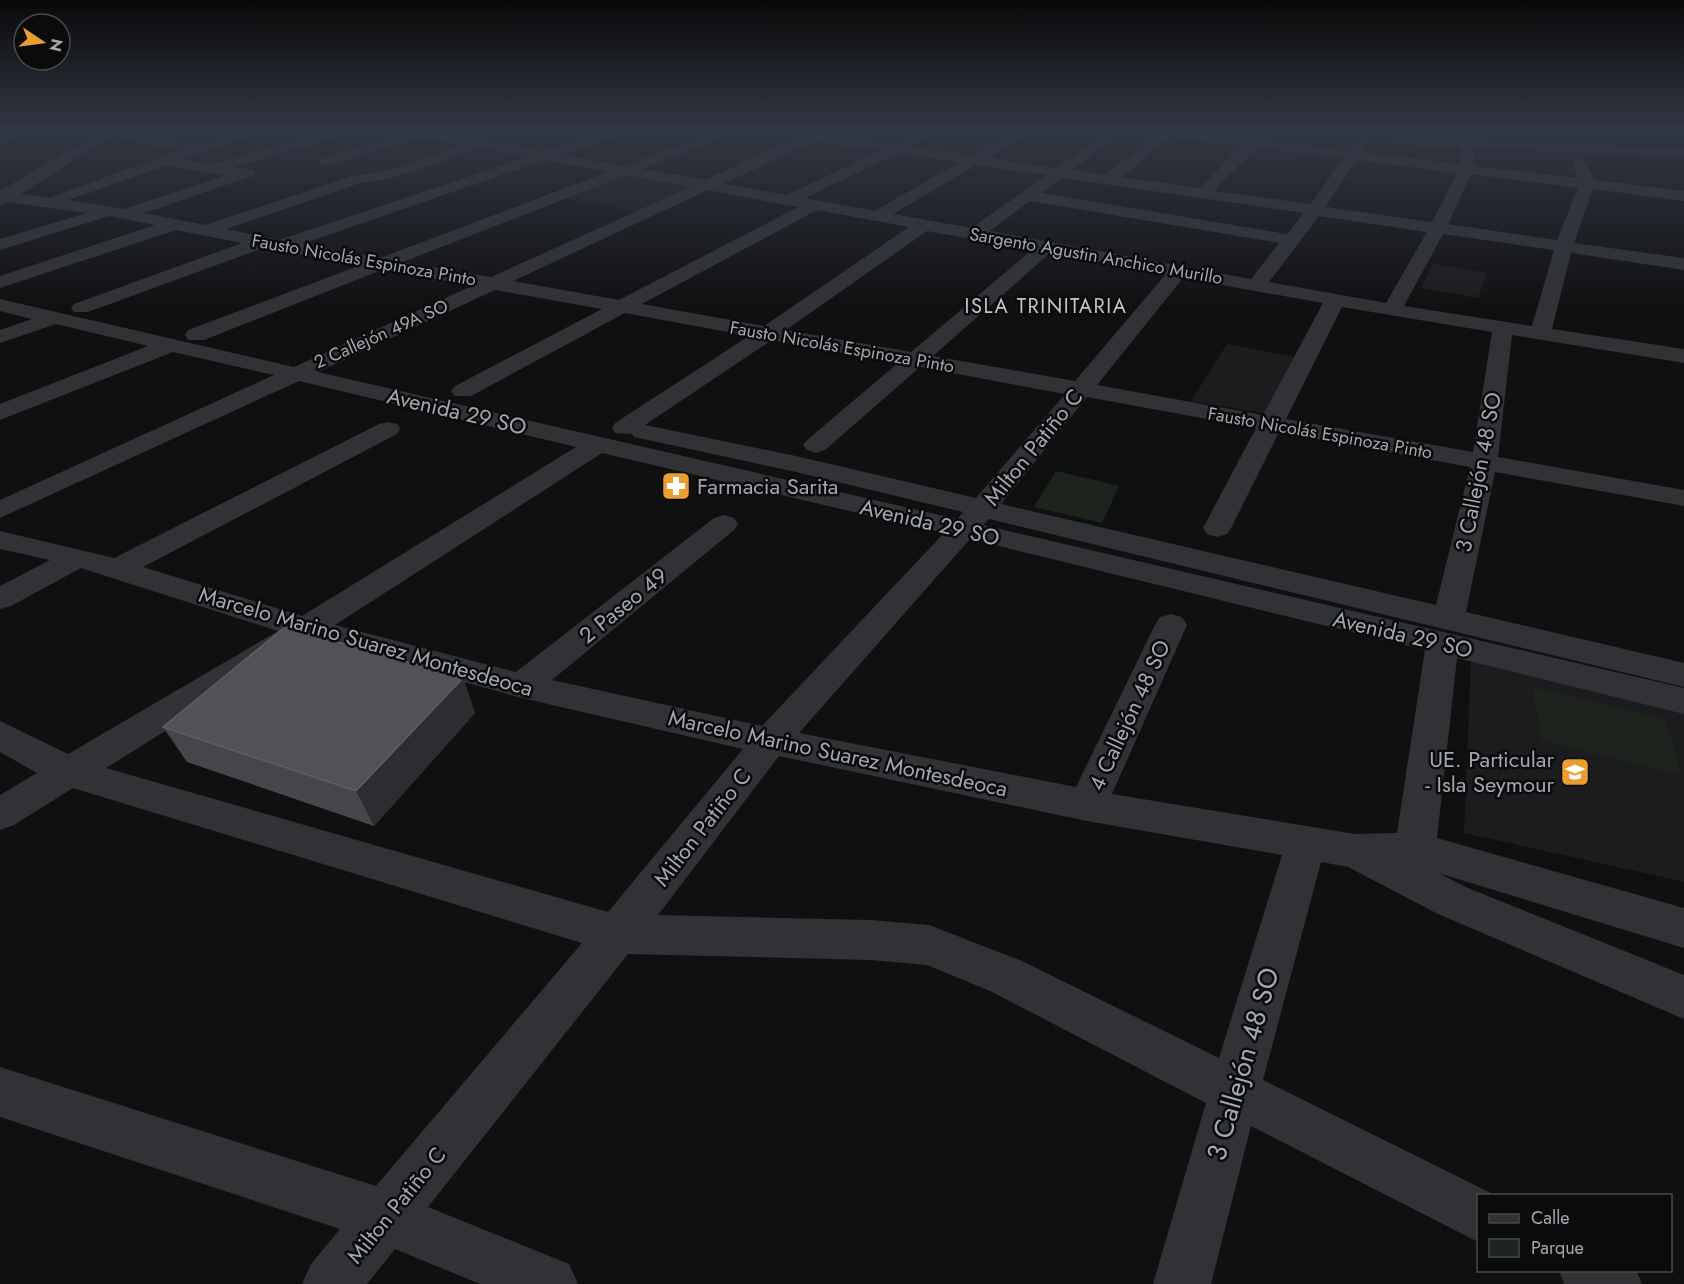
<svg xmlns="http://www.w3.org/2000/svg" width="1684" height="1284" font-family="Jost,sans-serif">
<rect width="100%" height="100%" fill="#101011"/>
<path fill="#1c1c1e" d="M628 173 700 186 642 213 563 198Z
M1433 264 1487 273 1478 298 1421 288Z
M1227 344 1294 357 1268 414 1191 401Z
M1471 660 1684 711V882L1464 833Z"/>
<path fill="#1d241d" d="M1056 471 1119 486 1102 523 1034 507Z
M1532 687 1665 719 1682 776 1542 740Z"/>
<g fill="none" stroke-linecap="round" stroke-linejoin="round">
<path fill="#313236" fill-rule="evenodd" d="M12 130H29L0 145V136Z
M104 130C135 130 166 142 198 143 221 143 241 128 267 130L182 160 213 164 332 130H353L351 133 234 167 252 170 255 173 252 176 144 213 205 225 353 176 381 172 463 145 422 137 325 166 318 162 320 159 404 134 396 130H435L543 151 608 130H627L625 133 562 155 624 166 719 130H737L735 133 642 169 705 180 797 138 767 134 760 130 816 131 894 144 925 130H942L911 147 971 155 1016 130H1032L988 158 1056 168 1110 130H1125L1072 170 1106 175 1154 135 1141 133 1139 130H1177L1250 139 1258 130H1266L1270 133 1264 140 1349 151 1363 130H1377L1362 152 1460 164 1461 147 1394 144 1387 140 1394 136 1684 149V157L1475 148V166L1578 178 1572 162 1579 158 1586 162 1594 180 1684 191V201L1593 189 1574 243 1684 258V270L1571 253 1552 329 1684 349V363L1512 335 1498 457 1684 490V506L1495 472 1466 612 1684 663V687L989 519 983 525 1684 688V714L1457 658 1437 838 1684 908V948L1438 873 1468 888 1684 975V1019L1438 914 1348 867 1321 862 1263 1080 1497 1196H1478V1242L1251 1126 1211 1284H1153L1206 1103 990 991 927 965 870 960 628 954 428 1207 569 1264 578 1284H480L395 1249 367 1284H302L311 1264 340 1229 0 1117V1067L376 1186 582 943 73 788 14 825 0 830V795L37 773 0 752V721L68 754 278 631 81 568 11 606 0 609V586L50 560 0 549V531L114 558 379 424 388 422 397 424 400 429 397 434 143 567 302 616 576 447 299 381 0 518V500L274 375 173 352 0 420V404L148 346 56 324 0 343V330L32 319 0 311V299L294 367 472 286 384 269 204 340H188L185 335 188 330 361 265 263 248 88 312H74L71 308 74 304 242 243 176 230 0 288V276L155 225 109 216 0 250V239L87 213 8 202 0 205V191ZM114 135 139 143 183 149 48 198 21 194ZM1169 137 1242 146 1199 188 1122 177ZM814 141 880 151 787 195 723 184ZM481 148 527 157 279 240 226 229 360 183 388 179ZM1256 148 1343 158 1311 204 1214 191ZM898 153 959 162 875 211 805 198ZM545 160 608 172 380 258 302 244ZM1357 160 1457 173 1432 222 1325 207ZM976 165 1046 175 972 228 893 214ZM166 166 226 175 124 209 68 200ZM1471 174 1578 188 1557 240 1448 224ZM626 175 690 187 491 277 403 262ZM1062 178 1304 213 1287 234 1041 193ZM708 190 798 207 619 300 513 281ZM1030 201 1279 243 1251 279 990 231ZM817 210 909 227 764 326 642 304ZM1319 216 1427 232 1386 303 1269 282ZM927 231 1032 250 911 352 786 330ZM1443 234 1554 250 1532 326 1404 306ZM1050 253 1166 274 1075 381 933 356ZM1183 278 1323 303 1263 415 1097 385ZM495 290 602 309 455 386 451 391 455 396H471L625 313 749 336 615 423 612 428 615 433 632 434 634 437 643 439 796 472 963 512 957 519 318 372ZM1342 307 1492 332 1473 452 1286 419ZM772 340 898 363 807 440 803 445 807 450 816 453 825 450 920 367 1065 394 976 498 796 456 645 425ZM1087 397 1256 428 1203 528 1207 534 1217 537 1227 534 1231 528 1279 432 1470 467 1436 605 1001 504ZM602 453 944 533 762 726 552 680 734 530 738 524 734 518 724 515 714 518 516 672 335 625ZM970 539 1425 650 1397 833 1355 834 1112 794 1187 625 1182 617 1171 614 1160 617 1155 625 1076 787 799 733ZM311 640 522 698 743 749 608 912 106 768ZM779 756 1087 821 1282 855 1219 1058 1022 961 929 925 870 920 658 915Z
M1559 1270H1636L1642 1284H1564Z"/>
</g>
<path fill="#46474c" d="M463 678 475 713 374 826 187 762 163 727Z"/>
<path fill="#2c2d30" d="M463 678 475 713 374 826 356 791Z"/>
<path fill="#505257" stroke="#5d5f65" stroke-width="1.5" d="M285 627 463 678 356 791 163 727Z"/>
<linearGradient id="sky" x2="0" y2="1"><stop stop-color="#090909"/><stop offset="0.42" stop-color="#313743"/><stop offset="1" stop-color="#313743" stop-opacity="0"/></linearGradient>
<rect width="1684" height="309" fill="url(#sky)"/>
<defs>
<g id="pharmacy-square" transform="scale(1.5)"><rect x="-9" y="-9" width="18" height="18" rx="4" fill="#eb9d2f" stroke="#0b0b0c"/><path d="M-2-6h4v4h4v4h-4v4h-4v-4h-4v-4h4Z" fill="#fff"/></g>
<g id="school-square" transform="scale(1.5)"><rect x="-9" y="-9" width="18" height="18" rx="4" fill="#eb9d2f" stroke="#0b0b0c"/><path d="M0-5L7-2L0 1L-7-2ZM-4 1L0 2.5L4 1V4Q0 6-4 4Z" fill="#fff"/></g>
</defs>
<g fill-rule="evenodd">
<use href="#pharmacy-square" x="676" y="486"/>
<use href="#school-square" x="1575" y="772"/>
</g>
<g text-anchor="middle" stroke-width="5" stroke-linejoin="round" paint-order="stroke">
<g font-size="18" fill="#a2a8b2" stroke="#0b0b0c">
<text transform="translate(1096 256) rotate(10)" y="6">Sargento Agustin Anchico Murillo</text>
<text transform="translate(364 260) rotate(10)" y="6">Fausto Nicolás Espinoza Pinto</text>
<text transform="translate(381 334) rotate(-24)" y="6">2 Callejón 49A SO</text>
<text transform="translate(842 347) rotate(10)" y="6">Fausto Nicolás Espinoza Pinto</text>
<text transform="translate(1320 433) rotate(10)" y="6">Fausto Nicolás Espinoza Pinto</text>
</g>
<g font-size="20" letter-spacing="1.5" fill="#c2c6ce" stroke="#0b0b0c">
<text x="1046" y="313">ISLA TRINITARIA</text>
</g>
<g font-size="22" fill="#a2a8b2" stroke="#0b0b0c">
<text transform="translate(457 411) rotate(13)" y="8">Avenida 29 SO</text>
<text transform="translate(1033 447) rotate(-51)" y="8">Milton Patiño C</text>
<text transform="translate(1478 472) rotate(-79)" y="8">3 Callejón 48 SO</text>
<text transform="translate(930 522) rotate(13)" y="8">Avenida 29 SO</text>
<text transform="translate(623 605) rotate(-39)" y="8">2 Paseo 49</text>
<text transform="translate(1403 634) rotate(13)" y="8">Avenida 29 SO</text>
<text transform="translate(366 641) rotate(16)" y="8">Marcelo Marino Suarez Montesdeoca</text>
<text transform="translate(1129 715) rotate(-65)" y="8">4 Callejón 48 SO</text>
<text transform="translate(838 753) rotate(12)" y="8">Marcelo Marino Suarez Montesdeoca</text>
<text transform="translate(702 827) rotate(-52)" y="8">Milton Patiño C</text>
<text transform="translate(396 1205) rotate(-51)" y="8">Milton Patiño C</text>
</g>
<g font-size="22" fill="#a2a8b2" stroke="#0b0b0c" text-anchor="start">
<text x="697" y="494">Farmacia Sarita</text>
<text x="1554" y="767" text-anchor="end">UE. Particular<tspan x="1554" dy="25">- Isla Seymour</tspan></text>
</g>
<g font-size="27" fill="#a2a8b2" stroke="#0b0b0c">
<text transform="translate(1243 1064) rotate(-74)" y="9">3 Callejón 48 SO</text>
</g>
</g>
<rect x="1477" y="1194" width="195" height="78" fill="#0b0b0c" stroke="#474a4e" stroke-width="1.5"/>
<rect x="1489" y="1214" width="30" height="9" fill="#313236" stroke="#474a4e" stroke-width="1.5"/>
<text x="1531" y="1224" font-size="18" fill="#a2a8b2">Calle</text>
<rect x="1489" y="1239" width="30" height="18" fill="#1d241d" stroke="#474a4e" stroke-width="1.5"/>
<text x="1531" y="1254" font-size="18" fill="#a2a8b2">Parque</text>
<g transform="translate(42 42) rotate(103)"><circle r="28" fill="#0b0b0c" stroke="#474a4e" stroke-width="1.5"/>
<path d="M0-4.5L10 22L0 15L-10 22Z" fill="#eb9d2f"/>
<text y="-9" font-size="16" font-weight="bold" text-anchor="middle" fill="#a2a8b2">N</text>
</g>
</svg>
